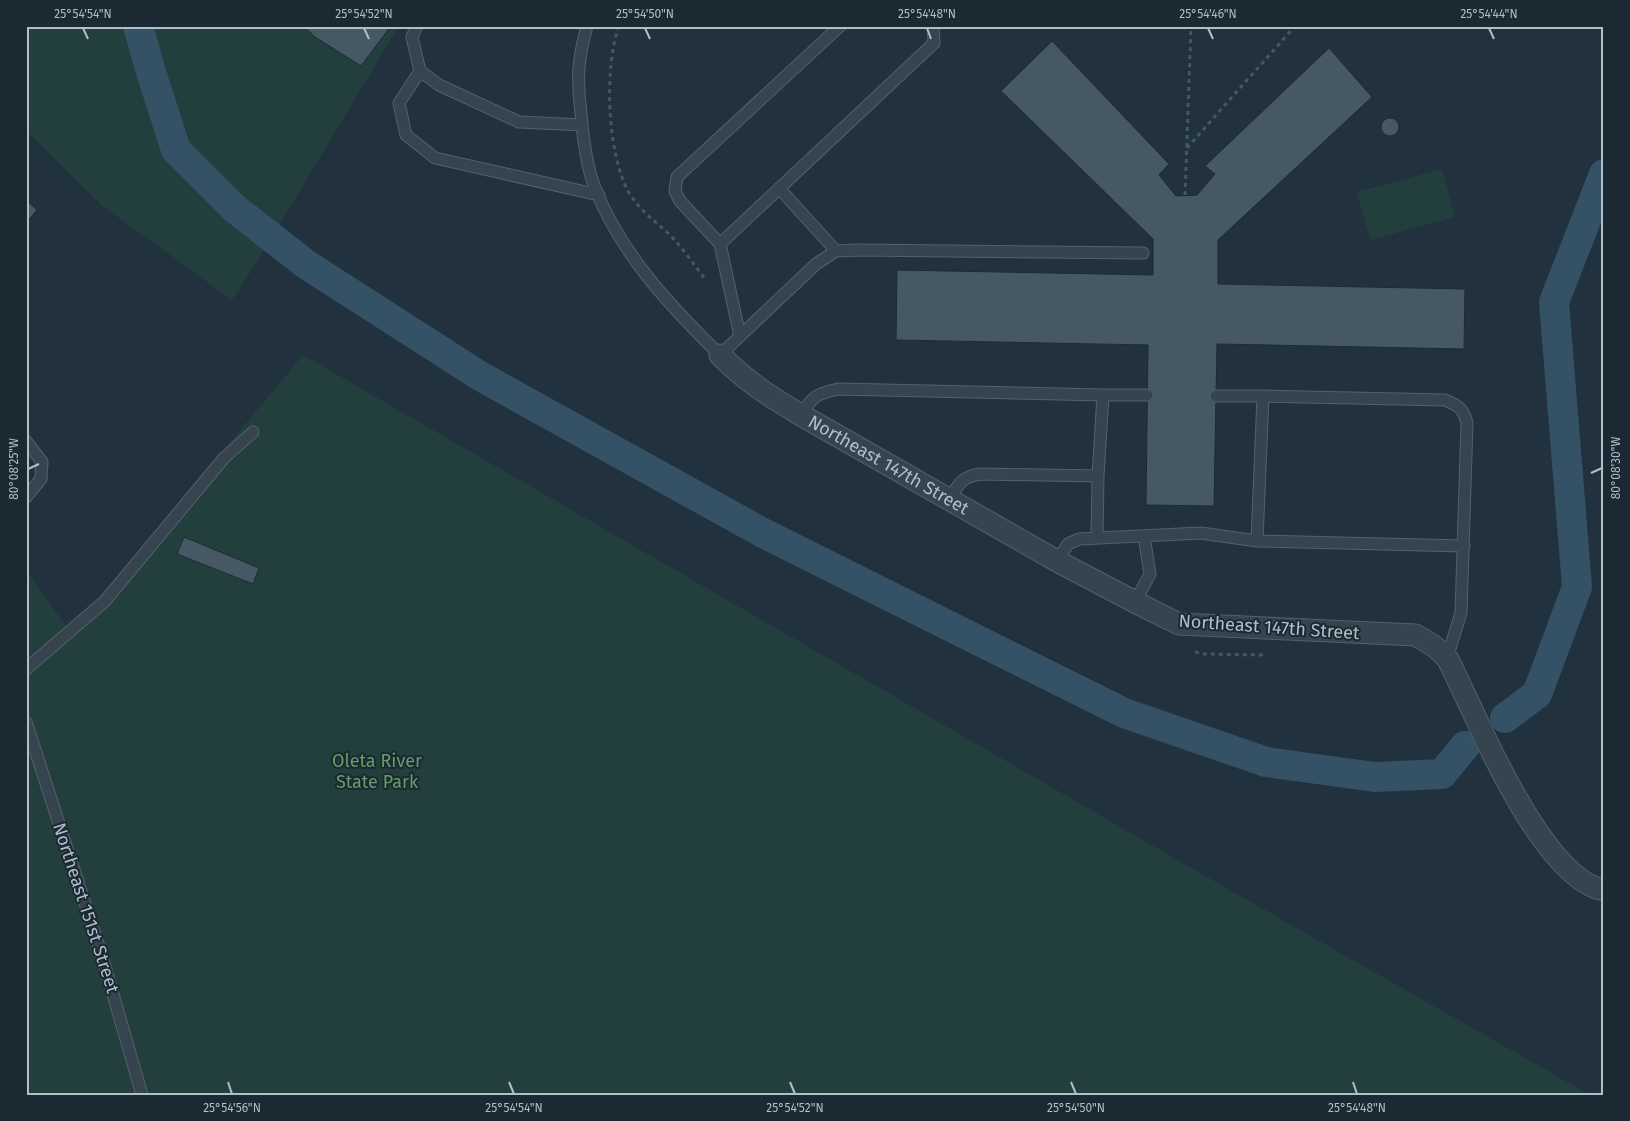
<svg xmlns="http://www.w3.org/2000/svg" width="1630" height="1121" font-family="'Fira Sans',sans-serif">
<rect width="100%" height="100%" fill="#21323e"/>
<path fill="#233f3d" d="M26 26H399L255 265 232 300 104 207 26 131Z
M1442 169 1455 217 1370 240 1357 192Z
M303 355 1214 881 1590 1095H26V570L71 633Z"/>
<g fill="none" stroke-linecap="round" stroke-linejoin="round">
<path stroke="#345166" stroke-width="30" d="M138 26 151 72 176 150 234 208 307 265 480 376 763 533 1124 713 1266 762 1375 777 1442 774 1465 746
M1505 718 1537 694 1577 587 1554 302 1604 174"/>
</g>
<path fill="#455864" stroke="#1c2b35" d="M303 26H391L361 66 315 37Z
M1052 41 1169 164 1159 175 1176 196 1197 195 1215 174 1205 166 1329 48 1372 97 1218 240V284L1465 289 1464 349 1217 344 1214 506 1146 505 1148 345 896 340 897 270 1153 275V239L1001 91Z
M1381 127a9 9 0 1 1 18 0a9 9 0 1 1-18 0Z
M26 200 37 210 26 223Z
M184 537 259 568 253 584 177 554Z"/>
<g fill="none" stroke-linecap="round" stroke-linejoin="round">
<g stroke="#53616c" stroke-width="13">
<path id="lane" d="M417 26 412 37 420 71 439 85 519 122 582 125
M587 26C584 37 581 49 580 60 577 77 579 96 581 113 583 139 586 165 595 188 621 254 670 306 720 355L816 264 836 251 859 250 1143 253
M840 26 677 177 675 191 680 201 720 244 934 43 933 26
M420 71 399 103 406 135 435 158 599 195
M779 188 836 251
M720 244 740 336
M1103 395H1147
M1216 396H1263
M801 415C813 396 816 394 838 389L1103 395 1098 476 1097 538
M26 441 42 462 41 479 26 497
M949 500C958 485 961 477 980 474L1098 476
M1257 541 1263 396 1445 400C1459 406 1463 408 1467 423L1461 613 1447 658
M1057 561 1068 544 1079 539 1201 533 1257 541 1464 546
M1135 602 1150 574 1144 536
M26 669 105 601 224 458 253 432
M26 722 102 956 142 1095"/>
</g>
<g stroke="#53616c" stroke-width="23">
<g id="street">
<path id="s1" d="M720 355C747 382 769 396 801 415L1057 561 1135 602 1179 624 1415 635C1427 641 1437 647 1446 657 1450 662 1452 668 1455 674 1461 687 1467 699 1473 712 1494 758 1551 881 1604 890"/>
</g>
</g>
<path stroke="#415b59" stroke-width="3" stroke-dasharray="4 4" stroke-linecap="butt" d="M619 26C604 68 607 151 628 191 639 210 655 221 670 235 683 248 694 265 706 280
M1187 148 1295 26
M1185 195 1191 26
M1195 652 1204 654 1264 655"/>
<use href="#lane" stroke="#35444e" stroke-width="11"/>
<use href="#street" stroke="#35444e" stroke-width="21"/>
</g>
<path fill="none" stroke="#b1bec9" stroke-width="2" d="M83 28 88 39M364 28 369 39M645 28 650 39M927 28 931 39M1208 28 1213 39M1489 28 1494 39M28 469 39 464M1591 473 1602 468M228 1082 232 1094M509 1082 514 1094M790 1082 795 1094M1071 1082 1076 1094M1353 1082 1357 1094"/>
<g text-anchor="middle" stroke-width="4" stroke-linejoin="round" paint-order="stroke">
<g font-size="18" fill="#b1bec9" stroke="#1a2932">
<text dy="6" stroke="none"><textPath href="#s1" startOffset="202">Northeast 147th Street</textPath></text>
<text transform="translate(1269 627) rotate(4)" y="6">Northeast 147th Street</text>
<text transform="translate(86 908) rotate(72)" y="6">Northeast 151st Street</text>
</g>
<g font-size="18" fill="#669c69" stroke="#1a2932">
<text x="377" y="767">Oleta River<tspan x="377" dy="21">State Park</tspan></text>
</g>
</g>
<rect width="1630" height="1121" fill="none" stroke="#1a2932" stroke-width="55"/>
<rect x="28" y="28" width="1574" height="1066" fill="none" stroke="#b1bec9" stroke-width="2"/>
<g font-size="12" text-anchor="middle" fill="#b1bec9">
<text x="83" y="18">25°54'54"N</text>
<text x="364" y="18">25°54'52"N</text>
<text x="645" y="18">25°54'50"N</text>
<text x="927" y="18">25°54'48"N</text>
<text x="1208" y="18">25°54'46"N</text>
<text x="1489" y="18">25°54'44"N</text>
<text transform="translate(1616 468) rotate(-90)" y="4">80°08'30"W</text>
<text transform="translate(14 469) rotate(-90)" y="4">80°08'25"W</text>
<text x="232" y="1112">25°54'56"N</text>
<text x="514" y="1112">25°54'54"N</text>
<text x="795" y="1112">25°54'52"N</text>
<text x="1076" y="1112">25°54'50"N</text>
<text x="1357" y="1112">25°54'48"N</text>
</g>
</svg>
